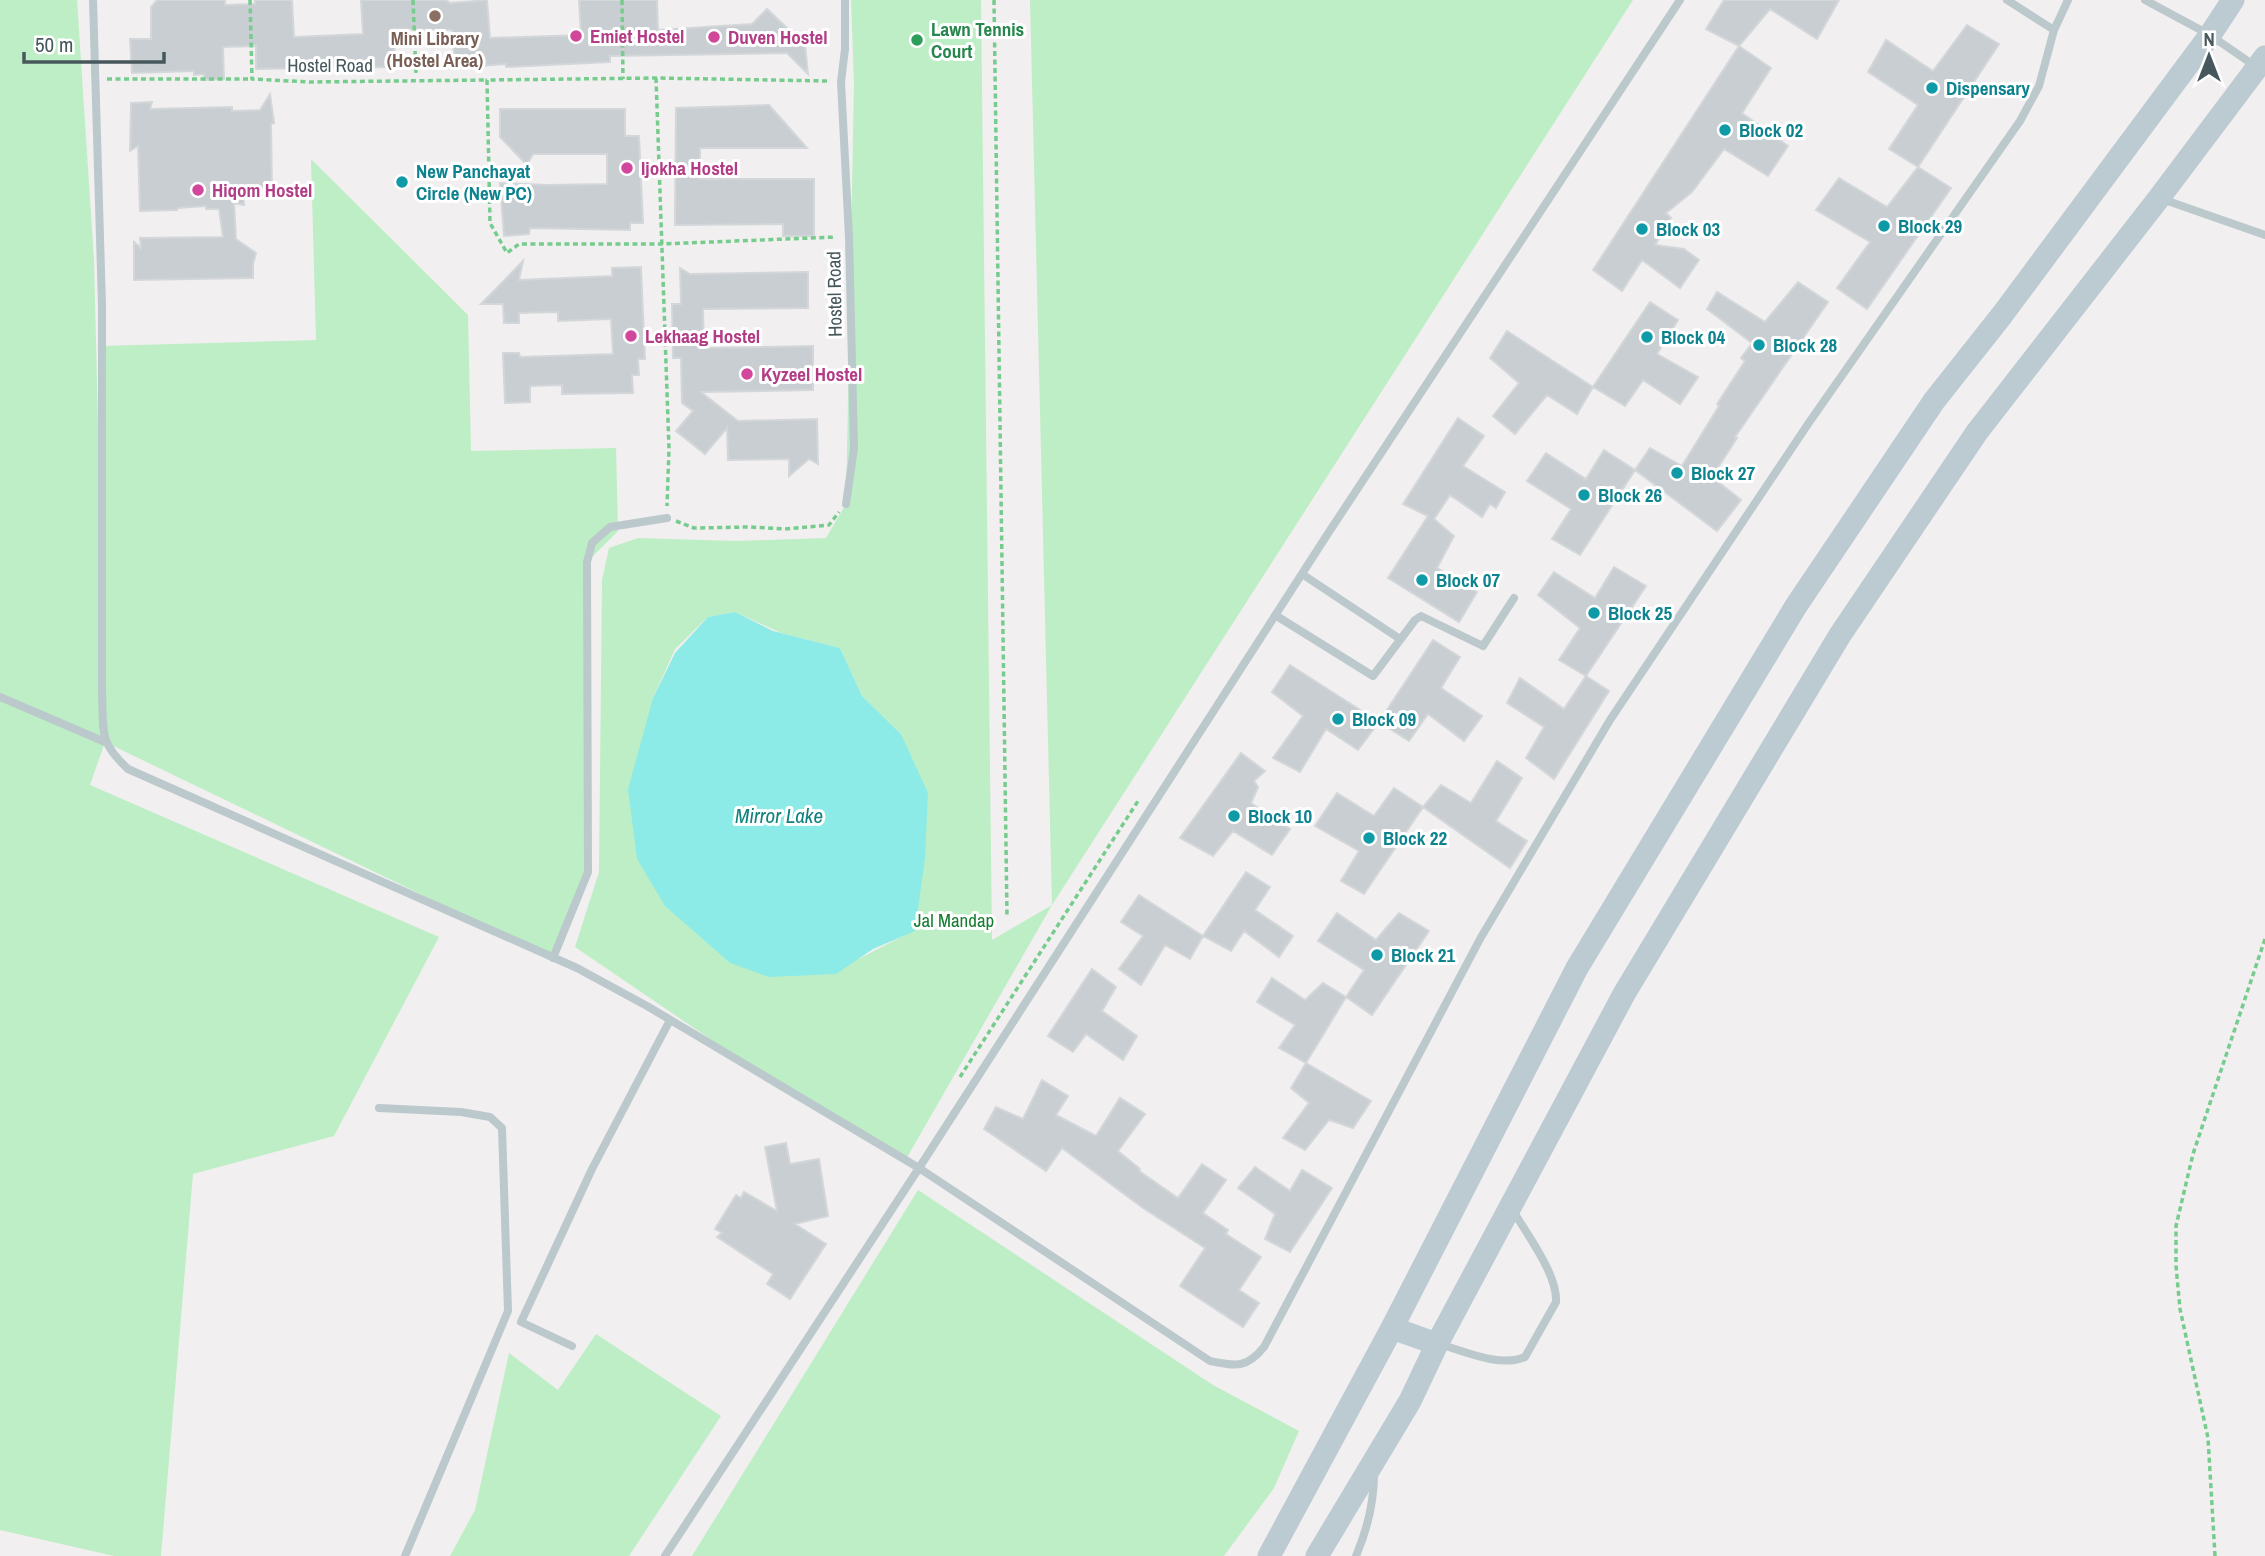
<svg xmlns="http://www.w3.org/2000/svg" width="2265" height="1556" font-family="'Archivo Narrow',sans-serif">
<rect width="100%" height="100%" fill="#f2eff0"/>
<path fill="#beeec5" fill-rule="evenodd" d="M0 0H77L94 260 103 633 100 346 316 340 311 159 468 315 471 451 616 448 618 531 587 562 585 886 553 958 105 742 90 785 439 937 334 1136 193 1174 161 1556H114L0 1530Z
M851 0H981L992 940 1052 905 1030 0H1633L1052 905 905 1161 766 1077 575 947 599 872 602 580 609 548 638 538 736 541 826 538 846 504 854 83ZM735 612 781 633 840 648 862 696 901 734 915 930 827 975 653 698 675 649 708 617Z
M918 1190 1213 1385 1299 1431 1274 1488 1224 1556H692Z
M596 1334 721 1416 629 1556H450L475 1510 509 1353 558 1390Z"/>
<path fill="#8cebe7" d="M735 612 773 631 840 648 862 696 901 734 928 793 925 858 915 931 873 949 836 974 769 977 730 963 665 906 637 859 628 789 653 698 675 653 708 617Z"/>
<path fill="#c9ced2" stroke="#d3d7da" stroke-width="2" d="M157 0H225V5L255 4V0H292L294 37 363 34 361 0H446L450 3 487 0 490 38 581 35 579 0H657L658 30 752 24 767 9 805 45 808 74 787 53 610 56V62L506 67V64L455 68 452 30 394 29 395 67 256 69V46L223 47 224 79 204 80V74L194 75V71L132 73 130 39H151V7Z
M1724 0H1839L1817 39 1770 9 1739 46 1706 29Z
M1967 25 1999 44 1918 167 1889 149 1918 105 1868 72 1886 40 1933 71Z
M1739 46 1771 68 1742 113 1788 146 1768 176 1724 149 1692 192 1666 213 1671 218 1655 245 1684 249 1699 260 1680 288 1642 260 1622 291 1593 270Z
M270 94 274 123 271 124 272 188H256L257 194 243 192 244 205 234 203 236 239 256 253 253 264V278L134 280V242L141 248 140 238 223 237 219 209H206V206L178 208 177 210 140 211 138 146 130 151 131 103 152 102 150 109 232 107V111L260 110Z
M769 105 807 148H700V179H814V236H783V224L675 225 676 108Z
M500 109H625V136H639L643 223H630V230L530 228 529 234 504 236 500 183 547 185 607 184V154H533L527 165 500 137Z
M1918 167 1951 188 1867 309 1837 288 1870 242 1816 210 1839 178 1887 207Z
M523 261 519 280 612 276V268L641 267 645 359H638L639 375H632L633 393 562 394V385L530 386V402L505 403 503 353H519L520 357 613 354 611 319 558 321V312L519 313V323H504L503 304H481Z
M680 268 690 274 808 272V308L703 309 704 348 813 346V390L701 392 738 421 817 419 818 464 809 459 789 476V459L728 460 727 428 705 454 676 431 693 411 682 403 681 358H673L672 304H681Z
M1798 282 1828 302 1735 437 1737 438 1712 477 1741 500 1717 531 1635 470 1650 448 1682 466 1719 406 1717 404 1745 361 1741 358 1752 343 1707 309 1717 292 1765 322Z
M1650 302 1678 320 1657 354 1698 377 1680 404 1643 380 1625 406 1593 387Z
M1507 331 1593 387 1577 414 1547 395 1515 434 1493 416 1519 383 1490 358Z
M1458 418 1484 436 1463 466 1505 492 1496 508 1490 504 1482 517 1450 495 1434 519 1454 536 1437 568 1477 592 1459 622 1388 578 1428 516 1403 504Z
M1604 450 1635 470 1580 555 1552 539 1571 509 1527 481 1546 453 1586 479Z
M1614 567 1646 586 1586 676 1559 660 1580 628 1538 595 1554 572 1595 598Z
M1433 640 1460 657 1441 688 1482 716 1464 741 1428 714 1409 741 1379 722Z
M1290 665 1379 722 1358 750 1326 729 1300 772 1273 758 1303 716 1272 692Z
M1586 676 1609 691 1554 779 1526 758 1544 727 1507 703 1520 678 1564 709Z
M1241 753 1265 771 1254 781 1258 787 1251 803 1290 829 1272 855 1233 831 1213 856 1180 838Z
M1497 761 1522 778 1496 821 1527 841 1510 868 1423 807 1441 785 1471 803Z
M1394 788 1423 807 1364 894 1341 881 1359 851 1315 826 1337 793 1374 816Z
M1246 872 1270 887 1255 910 1293 936 1279 957 1244 931 1231 951 1203 936Z
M1139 895 1203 936 1190 959 1165 945 1141 985 1119 969 1143 936 1121 922Z
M1337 913 1376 940 1399 913 1429 931 1372 1015 1346 997 1364 970 1318 941Z
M1092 969 1116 987 1102 1011 1137 1036 1123 1060 1086 1034 1073 1052 1048 1036Z
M1272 978 1305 1000 1323 983 1346 997 1306 1063 1279 1048 1295 1025 1257 1002Z
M1306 1063 1371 1101 1353 1128 1329 1120 1305 1150 1283 1138 1309 1103 1291 1088Z
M1042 1080 1068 1096 1056 1115 1096 1136 1120 1098 1145 1114 1118 1151 1140 1169 1139 1171 1178 1198 1202 1164 1226 1180 1203 1213 1228 1230 1226 1234 1261 1257 1239 1290 1259 1303 1243 1327 1180 1286 1205 1248 1143 1208 1062 1148 1046 1171 984 1129 996 1107 1023 1119Z
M786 1143 790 1164 819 1159 828 1216 795 1224 826 1244 790 1299 767 1284 773 1274 717 1237 722 1233 715 1229 736 1195 741 1198 744 1192 777 1211 765 1147Z
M1255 1167 1290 1191 1302 1170 1332 1188 1290 1252 1265 1239 1275 1214 1238 1188Z"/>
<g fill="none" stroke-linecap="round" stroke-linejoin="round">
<path stroke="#76cc8d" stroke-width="3.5" stroke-dasharray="5 3.5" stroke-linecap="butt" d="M250 0 252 79 309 82 487 80
M413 0 416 73
M622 0 623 79
M994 0 1007 916
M656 78 669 449 667 506
M107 79H252
M827 81 656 78 487 80 490 223 507 253 519 244H661L836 237
M676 521 694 528 749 527 785 529 829 525 839 512
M960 1077 1138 801
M2215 1556 2208 1438 2180 1309 2176 1266V1226L2193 1154 2265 939"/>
<path stroke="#bbc8cc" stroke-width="8" d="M93 0 102 305V693C104 732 98 741 128 769L577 968 647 1006 919 1168 665 1556
M845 0V49L841 82 849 237 854 448 846 504
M1680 0 1327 535 919 1168 1210 1361C1236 1366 1246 1369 1264 1347L1480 939 1610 720 1808 424 2020 121 2039 86 2054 30 2068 0
M2007 0 2054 30
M2145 0 2210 35 2255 66
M2162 199 2265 235
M1302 574 1400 639
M1275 615 1373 676 1415 620 1421 616 1483 646 1514 598
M0 697 105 742
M553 958 588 872 587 562 592 543 610 527 667 518
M379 1108 461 1112 490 1117 502 1128 508 1311 405 1556
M1439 1344C1464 1351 1500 1368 1525 1357L1556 1302C1558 1275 1526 1233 1512 1209
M572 1346 521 1322 592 1169 670 1020
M1356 1556C1367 1530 1374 1502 1374 1474"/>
<path stroke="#bbcbd1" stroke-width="23" d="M1392 1328 1437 1344
M1269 1556 1392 1328 1577 968 1796 606 1934 401 2002 315 2210 35 2233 0
M1317 1556 1410 1401 1437 1344 1624 994 1840 635 1977 432 2159 198 2265 57"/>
</g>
<circle fill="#8d6e63" stroke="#fff" stroke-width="2.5" cx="435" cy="16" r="7"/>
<g fill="#d1479c" stroke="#fff" stroke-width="2.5">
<circle cx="576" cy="36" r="7"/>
<circle cx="714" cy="37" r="7"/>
<circle cx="627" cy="168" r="7"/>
<circle cx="198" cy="190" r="7"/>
<circle cx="631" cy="336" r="7"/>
<circle cx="747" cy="374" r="7"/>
</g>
<circle fill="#2e9e5b" stroke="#fff" stroke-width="2.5" cx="917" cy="40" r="7"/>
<g fill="#0f9aa8" stroke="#fff" stroke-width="2.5">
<circle cx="1932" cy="88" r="7"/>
<circle cx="1725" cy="130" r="7"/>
<circle cx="402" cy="182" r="7"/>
<circle cx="1884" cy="226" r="7"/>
<circle cx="1642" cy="229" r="7"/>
<circle cx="1647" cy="337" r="7"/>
<circle cx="1759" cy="345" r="7"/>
<circle cx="1677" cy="473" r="7"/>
<circle cx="1584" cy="495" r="7"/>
<circle cx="1422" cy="580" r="7"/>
<circle cx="1594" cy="613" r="7"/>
<circle cx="1338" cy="719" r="7"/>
<circle cx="1234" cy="816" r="7"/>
<circle cx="1369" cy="838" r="7"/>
<circle cx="1377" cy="955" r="7"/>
</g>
<g text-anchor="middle" stroke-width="6" stroke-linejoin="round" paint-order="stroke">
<g font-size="19" font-weight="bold" fill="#27864d" stroke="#fff" text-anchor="start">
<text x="931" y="36">Lawn Tennis<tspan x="931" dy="22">Court</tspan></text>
</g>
<g font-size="19" font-weight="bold" fill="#b23c85" stroke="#fff" text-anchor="start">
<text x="590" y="43">Emiet Hostel</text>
<text x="728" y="44">Duven Hostel</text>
<text x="641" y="175">Ijokha Hostel</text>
<text x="212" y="197">Hiqom Hostel</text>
<text x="645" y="343">Lekhaag Hostel</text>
<text x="761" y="381">Kyzeel Hostel</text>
</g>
<g font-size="19" font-weight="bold" fill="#785e54" stroke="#fff">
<text x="435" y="45">Mini Library<tspan x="435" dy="22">(Hostel Area)</tspan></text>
</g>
<g font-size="19" fill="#47585c" stroke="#fff">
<text x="330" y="72">Hostel Road</text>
<text transform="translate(834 294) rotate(-91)" y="7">Hostel Road</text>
</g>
<g font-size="19" font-weight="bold" fill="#0d838f" stroke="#fff" text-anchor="start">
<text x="1946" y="95">Dispensary</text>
<text x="1739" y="137">Block 02</text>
<text x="416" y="178">New Panchayat<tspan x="416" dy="22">Circle (New PC)</tspan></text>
<text x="1898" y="233">Block 29</text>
<text x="1656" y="236">Block 03</text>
<text x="1661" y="344">Block 04</text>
<text x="1773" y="352">Block 28</text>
<text x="1691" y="480">Block 27</text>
<text x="1598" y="502">Block 26</text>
<text x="1436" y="587">Block 07</text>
<text x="1608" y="620">Block 25</text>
<text x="1352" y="726">Block 09</text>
<text x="1248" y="823">Block 10</text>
<text x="1383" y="845">Block 22</text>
<text x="1391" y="962">Block 21</text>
</g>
<g font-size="19" fill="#187d32" stroke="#fff">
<text x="954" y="927">Jal Mandap</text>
</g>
<g font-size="21" font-style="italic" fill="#0f827e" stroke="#fff">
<text x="779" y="823">Mirror Lake</text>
</g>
</g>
<g transform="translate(2209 56)" stroke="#ffffff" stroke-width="5" paint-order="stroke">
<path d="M0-5L12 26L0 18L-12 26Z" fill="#47585c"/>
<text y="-10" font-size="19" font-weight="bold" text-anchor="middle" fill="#47585c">N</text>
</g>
<path d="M24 52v10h140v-10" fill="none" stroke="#47585c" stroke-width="3.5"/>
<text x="35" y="52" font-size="21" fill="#47585c" stroke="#ffffff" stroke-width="5" paint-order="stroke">50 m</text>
</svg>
